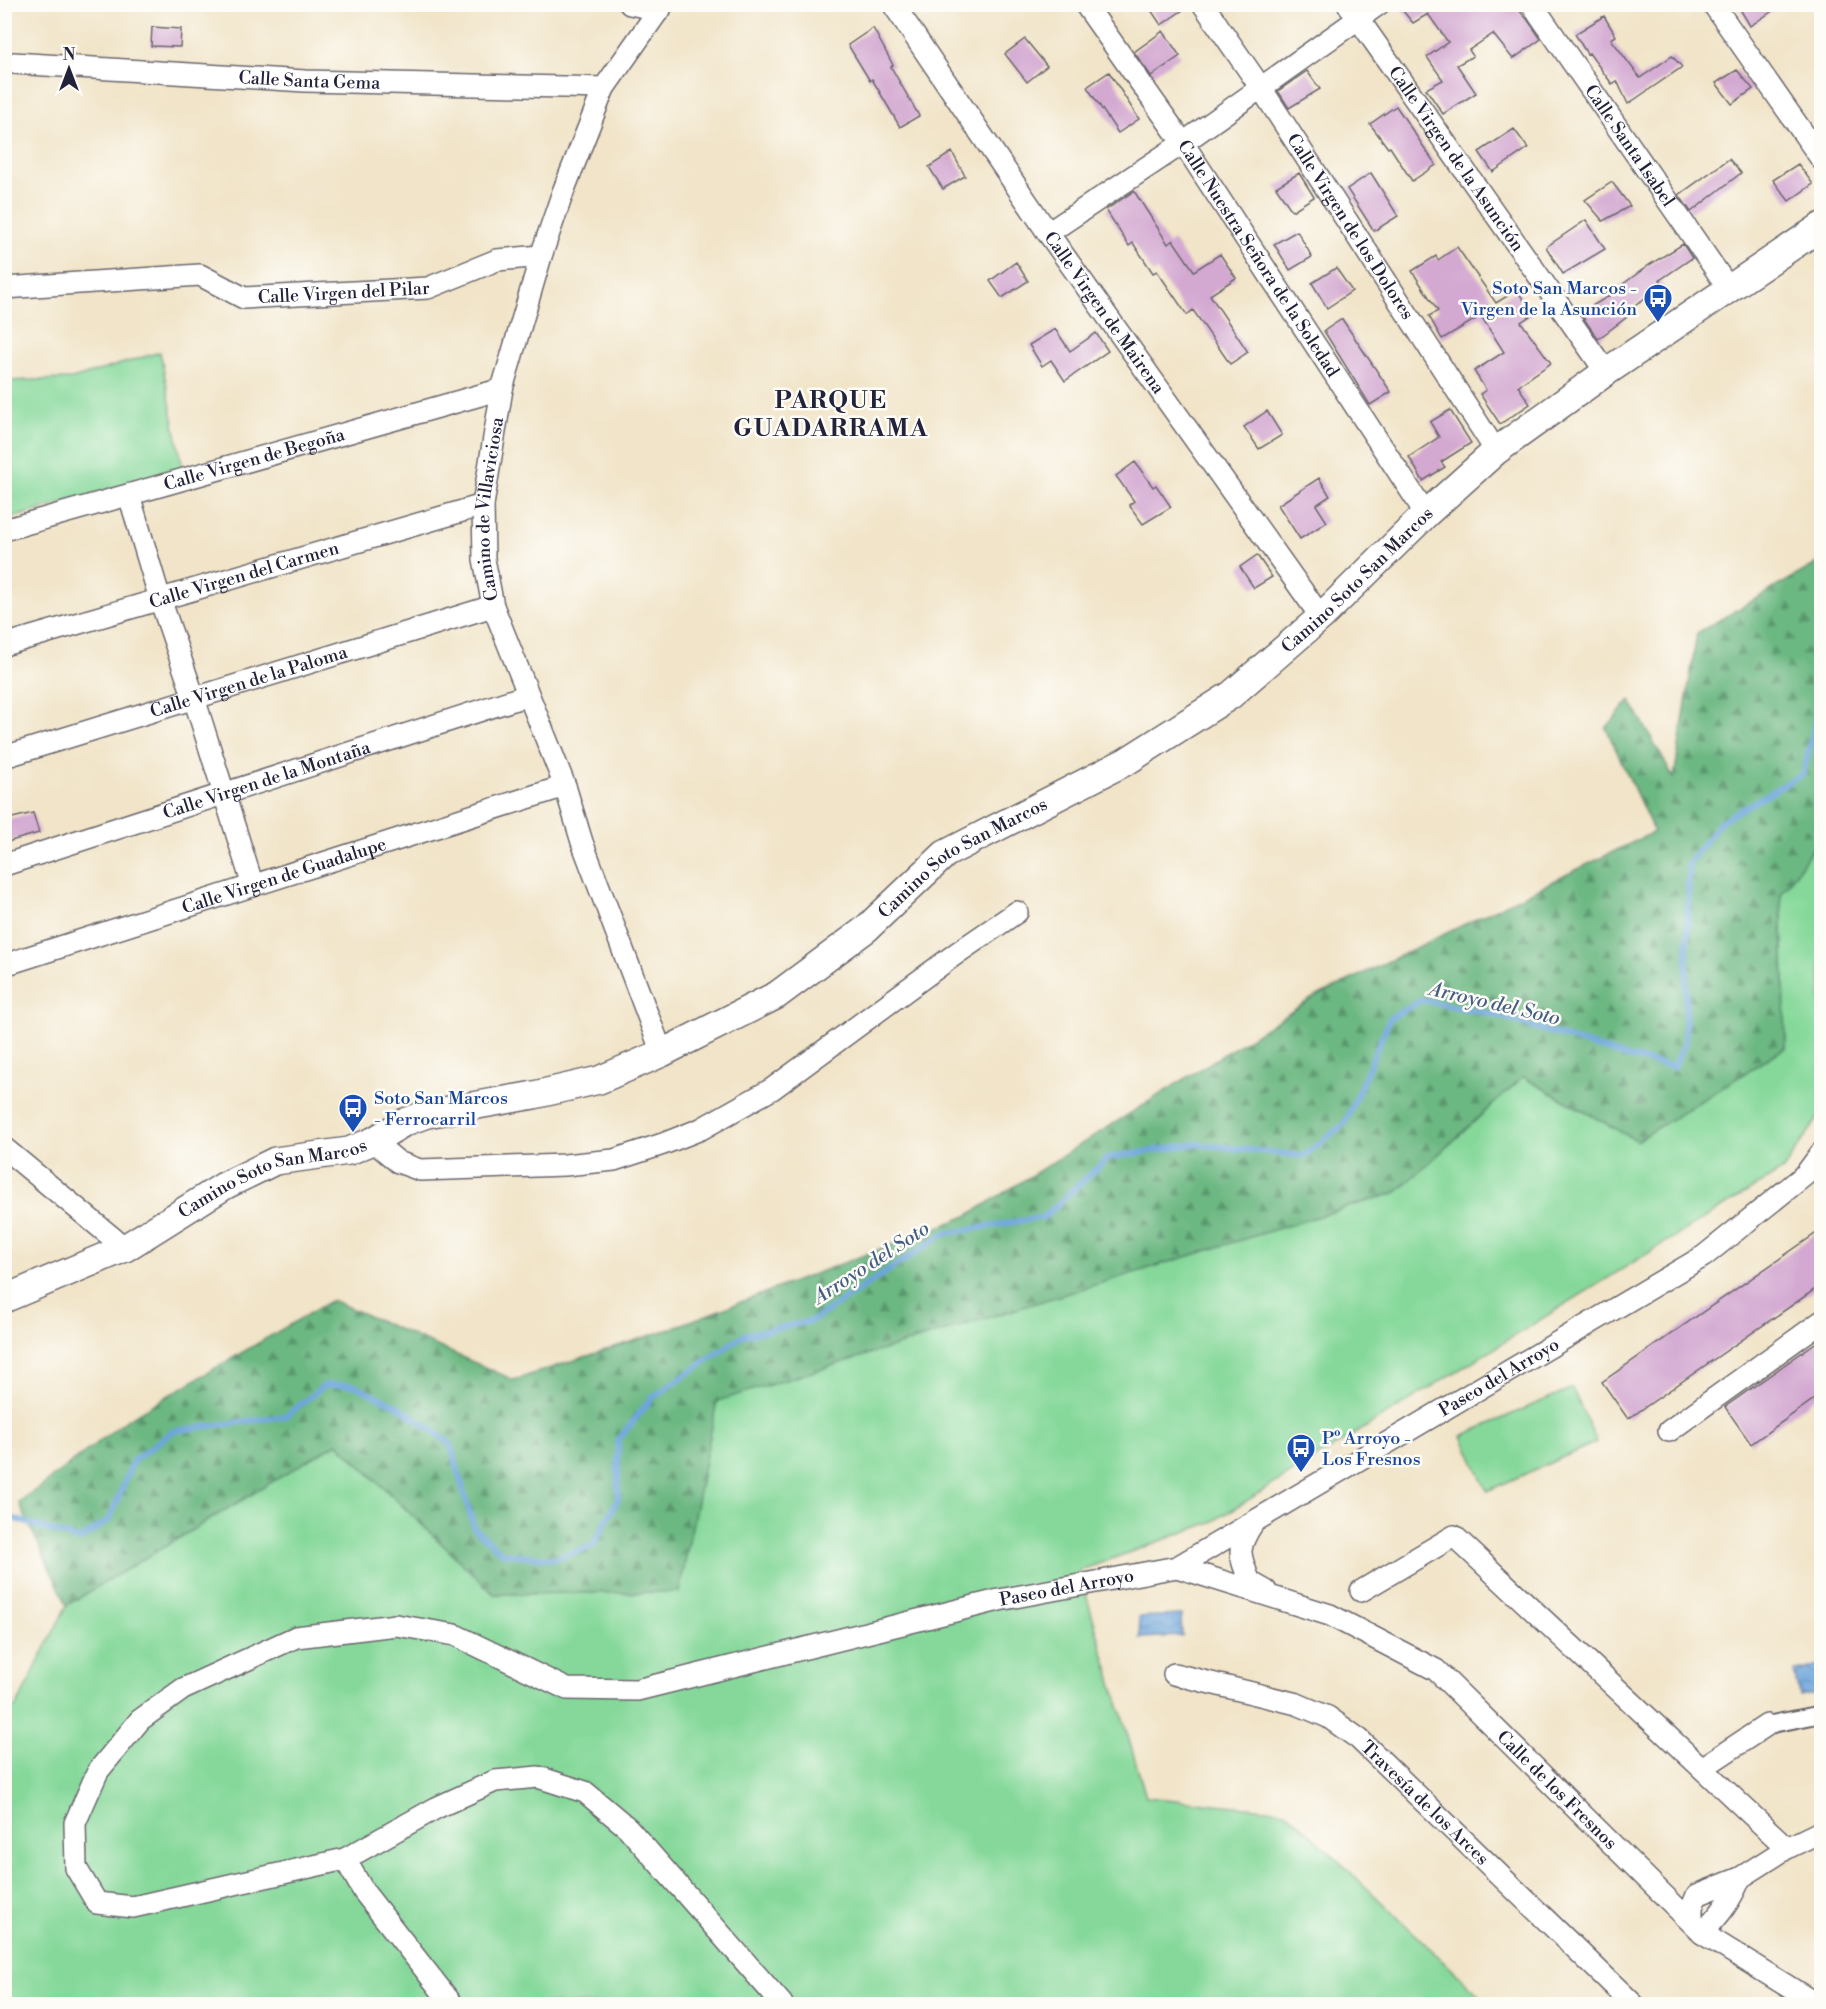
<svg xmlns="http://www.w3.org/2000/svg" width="1826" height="2009" font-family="'Libre Bodoni',serif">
<defs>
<pattern id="forest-firs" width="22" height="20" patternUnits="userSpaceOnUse" patternTransform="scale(1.5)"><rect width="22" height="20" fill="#6cb882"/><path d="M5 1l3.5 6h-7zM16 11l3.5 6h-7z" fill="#58956c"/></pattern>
<pattern id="water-waves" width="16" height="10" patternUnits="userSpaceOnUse" patternTransform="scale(1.5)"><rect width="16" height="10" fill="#6da5dc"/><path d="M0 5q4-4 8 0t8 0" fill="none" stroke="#5986b4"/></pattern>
</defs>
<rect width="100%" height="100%" fill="#fdfcf7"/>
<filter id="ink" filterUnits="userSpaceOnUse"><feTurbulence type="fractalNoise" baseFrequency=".0167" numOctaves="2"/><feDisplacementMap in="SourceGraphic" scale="12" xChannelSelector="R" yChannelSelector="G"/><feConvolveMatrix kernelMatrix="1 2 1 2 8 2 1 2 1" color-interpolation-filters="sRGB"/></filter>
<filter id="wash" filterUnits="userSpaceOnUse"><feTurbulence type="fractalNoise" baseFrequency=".008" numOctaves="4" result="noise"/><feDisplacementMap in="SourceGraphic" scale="24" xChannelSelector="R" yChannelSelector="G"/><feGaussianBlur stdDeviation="1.35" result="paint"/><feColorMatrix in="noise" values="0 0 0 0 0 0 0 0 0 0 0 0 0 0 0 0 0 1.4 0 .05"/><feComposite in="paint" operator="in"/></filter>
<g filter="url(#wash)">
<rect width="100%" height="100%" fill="#f1e4c8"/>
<path fill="#85d89a" stroke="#547d6a" stroke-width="1.5" d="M160 352 183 469 5 520V381L72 379Z
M1821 837V1114L1783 1170 1214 1521 1079 1571 1146 1797 1286 1811 1478 1994V2004H5V1711L16 1707 67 1605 337 1443 494 1594 679 1592 716 1401 1397 1192 1523 1077 1637 1141 1786 1047 1781 894Z
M1572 1388 1597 1442 1487 1491 1462 1436Z"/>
<path fill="url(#forest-firs)" stroke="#476d5e" stroke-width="1.5" d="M1821 561V837L1781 894 1786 1047 1637 1141 1523 1077 1397 1192 717 1401 679 1592 494 1594 337 1443 67 1605 19 1503 128 1419 332 1300 514 1380 667 1330 967 1216 1313 998 1654 832 1606 728 1630 700 1674 778 1697 633Z"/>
<path fill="url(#water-waves)" stroke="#48648c" stroke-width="1.5" d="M1181 1615 1182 1636 1140 1638 1139 1617Z
M1821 1666V1692L1799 1696 1794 1671Z"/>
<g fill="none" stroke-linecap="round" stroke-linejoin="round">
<path stroke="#6da5dc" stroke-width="6" d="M4 1519H15L80 1540 110 1519 133 1461 173 1431 286 1416 325 1385H353L398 1406 450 1443 474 1528 502 1553 553 1559 593 1546 618 1499V1440L652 1398 744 1335 812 1321 944 1234 1044 1217 1108 1158 1195 1144 1304 1156 1345 1123 1390 1018 1422 1000 1496 1015 1627 1057 1674 1067 1685 1043 1689 863 1721 821 1803 774 1822 698"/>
</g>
<g id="blocks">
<path fill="#d3a8d1" d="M1147 4H1190V5L1161 25Z
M1397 4H1513L1527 19 1541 39 1513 59 1493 34 1469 50 1473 56 1457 65 1476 93 1443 114 1426 89 1443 80 1427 57 1448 42 1428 14 1413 23Z
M1737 4H1783L1750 26Z
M1604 16 1616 36 1611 39 1640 78 1672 56 1682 67 1628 104 1617 81 1612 84 1589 53 1587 54 1575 34Z
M152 27 181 29 180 47 151 46Z
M873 28 893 65 891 67 919 116 900 127 872 79 870 81 848 45Z
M1163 31 1180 56 1151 76 1134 52Z
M1025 39 1047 66 1027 82 1005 54Z
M1737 70 1753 89 1732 104 1716 83Z
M1307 71 1320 89 1289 108 1278 91Z
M1109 72 1139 119 1118 133 1087 87Z
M1396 106 1436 165 1412 181 1390 147 1388 148 1370 124Z
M1514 129 1528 148 1493 172 1479 152Z
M952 152 965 176 943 189 929 167Z
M1729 159 1741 173 1691 212 1679 195Z
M1798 164 1813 184 1789 201 1773 180Z
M1299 173 1314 197 1292 211 1276 187Z
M1371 173 1398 216 1374 231 1347 189Z
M1612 182 1630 206 1603 221 1585 200Z
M1134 191 1168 244 1173 240 1194 271 1220 254 1236 278 1210 295 1248 352 1230 364 1193 310 1187 315 1157 271 1153 273 1133 243 1129 246 1106 210Z
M1586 220 1605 249 1563 274 1546 247Z
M1297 231 1312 257 1290 270 1274 244Z
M1683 244 1692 258 1660 280 1664 286 1624 312 1627 317 1598 339 1580 313 1616 292 1615 290 1649 265Z
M1457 247 1496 303 1517 290 1533 314 1521 322 1551 363 1518 386 1530 404 1500 424 1480 394 1486 390 1474 371 1504 352 1481 316 1442 339 1429 316 1438 311 1412 271 1436 256 1438 260Z
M1016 262 1028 281 1002 298 990 281Z
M1336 268 1352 291 1327 308 1312 283Z
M1342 319 1391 392 1370 405 1324 331Z
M1055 329 1070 351 1096 333 1108 351 1065 381 1051 360 1042 366 1029 345Z
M1450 410 1471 443 1441 462 1445 467 1423 481 1409 457 1439 437 1430 422Z
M1267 411 1282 435 1259 449 1244 427Z
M1135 462 1153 487 1156 485 1171 507 1143 524 1129 505 1134 501 1116 476Z
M1319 478 1330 496 1316 505 1327 522 1300 539 1278 505Z
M1257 555 1272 577 1254 588 1240 567Z
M33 813 39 833 7 842 4 820Z
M1821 1230V1285L1628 1419 1602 1382Z
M1821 1339V1394L1751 1444 1725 1407Z"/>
</g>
</g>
<g filter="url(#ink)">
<use href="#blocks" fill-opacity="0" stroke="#6a666c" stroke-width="1.5"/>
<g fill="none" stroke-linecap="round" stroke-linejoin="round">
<g stroke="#6a666c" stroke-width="20">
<path id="pedestrian" d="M1767 1725 1822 1714"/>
</g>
<g stroke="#6a666c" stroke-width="24">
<g id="minor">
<path d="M630 4 660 10"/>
<path id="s1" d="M893 4 1048 233 1321 617"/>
<path id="s2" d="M1085 4 1183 143 1426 514"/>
<path id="s3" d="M1203 4 1261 88 1496 451"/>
<path id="s4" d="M1348 4 1606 372"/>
<path id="s5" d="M1532 4 1729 289"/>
<path d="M1713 4 1822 160"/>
<path id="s6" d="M13 63 305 81 604 88"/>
<path d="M1048 233 1183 143 1379 4"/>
<path id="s7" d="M4 288 200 275 244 298 428 288 497 260 541 256"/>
<path d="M129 495 160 599 194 698 253 886"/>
<path id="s8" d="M4 530 502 389"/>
<path id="s9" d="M4 645 483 505"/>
<path id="s10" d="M4 757 493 606"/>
<path id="s11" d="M4 865 528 695"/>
<path id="s12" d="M4 965 565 786"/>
<path id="s13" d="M662 1053 582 842 565 786 493 606 484 559 483 505 502 389 541 256 563 192 604 88 663 4"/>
<path d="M373 1141 398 1162 420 1170 565 1165 614 1160 663 1144 701 1129 772 1089 957 953 1017 912"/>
<path d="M4 1148 125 1248"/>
<path d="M1669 1431 1822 1321"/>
<path d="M1253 1523C1236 1549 1239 1554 1250 1582L1266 1591"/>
<path id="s14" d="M1177 1567 1330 1615 1436 1670 1702 1933 1816 2004"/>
<path d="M1361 1591 1454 1536 1787 1848 1740 1878 1697 1895 1692 1907V1922"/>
<path id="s15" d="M1174 1674 1297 1704 1328 1717 1359 1739 1633 2004"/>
<path d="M1702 1768 1767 1725"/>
<path d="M1787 1848 1822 1831"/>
<path d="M345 1859 436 1808 495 1781 538 1777 585 1792 628 1828 782 2004"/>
<path d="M1702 1933C1719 1916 1731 1901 1740 1878"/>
<path id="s16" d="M452 2004 364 1892 345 1859 133 1907 97 1903 76 1868 75 1823 98 1771 140 1720 183 1689 296 1637 396 1625 455 1635 567 1689 637 1690 999 1600 1177 1567 1704 1256 1805 1175 1822 1152"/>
</g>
</g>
<g stroke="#6a666c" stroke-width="30">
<g id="tertiary">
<path id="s17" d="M4 1299 125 1248 224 1186 275 1161 349 1151 373 1141 405 1122 427 1114 534 1095 599 1080 662 1053 777 995 866 929 945 854 1127 761 1231 695 1321 617 1426 514 1496 451 1606 372 1822 226"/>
</g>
</g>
<use href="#pedestrian" stroke="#fff" stroke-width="16"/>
<use href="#minor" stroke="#fff" stroke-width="21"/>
<use href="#tertiary" stroke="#fff" stroke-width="27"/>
</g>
</g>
<defs>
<g id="bus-pin" transform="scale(1.5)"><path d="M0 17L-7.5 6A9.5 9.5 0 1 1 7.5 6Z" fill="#1a4fb4" stroke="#fdfcf7"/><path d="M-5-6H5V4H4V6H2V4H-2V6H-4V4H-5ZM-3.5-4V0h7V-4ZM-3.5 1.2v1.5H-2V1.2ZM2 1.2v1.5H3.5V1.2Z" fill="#fff"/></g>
</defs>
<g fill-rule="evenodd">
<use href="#bus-pin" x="1658" y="298"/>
<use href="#bus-pin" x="353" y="1108"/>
<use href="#bus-pin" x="1301" y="1448"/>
</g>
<g text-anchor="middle" stroke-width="5" stroke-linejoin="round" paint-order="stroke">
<g font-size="18" fill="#22223b" stroke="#fdfcf7">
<text dy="6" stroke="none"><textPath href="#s6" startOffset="297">Calle Santa Gema</textPath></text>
<text dy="6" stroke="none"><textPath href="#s5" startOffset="172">Calle Santa Isabel</textPath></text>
<text dy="6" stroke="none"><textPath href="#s4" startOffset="189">Calle Virgen de la Asunción</textPath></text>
<text dy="6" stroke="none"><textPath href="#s3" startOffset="267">Calle Virgen de los Dolores</textPath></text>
<text dy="6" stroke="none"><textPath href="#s2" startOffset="308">Calle Nuestra Señora de la Soledad</textPath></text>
<text dy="6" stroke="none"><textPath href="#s7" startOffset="346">Calle Virgen del Pilar</textPath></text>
<text dy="6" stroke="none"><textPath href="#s1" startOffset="374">Calle Virgen de Mairena</textPath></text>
<text dy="6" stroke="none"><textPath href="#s8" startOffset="260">Calle Virgen de Begoña</textPath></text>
<text dy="6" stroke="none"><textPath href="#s13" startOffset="576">Camino de Villaviciosa</textPath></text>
<text dy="6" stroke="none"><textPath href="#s9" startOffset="250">Calle Virgen del Carmen</textPath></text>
<text dy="6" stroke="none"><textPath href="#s17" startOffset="1557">Camino Soto San Marcos</textPath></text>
<text dy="6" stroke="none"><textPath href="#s10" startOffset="256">Calle Virgen de la Paloma</textPath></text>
<text dy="6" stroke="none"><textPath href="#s11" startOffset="276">Calle Virgen de la Montaña</textPath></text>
<text dy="6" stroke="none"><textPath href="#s17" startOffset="1071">Camino Soto San Marcos</textPath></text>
<text dy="6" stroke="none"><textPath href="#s12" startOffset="294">Calle Virgen de Guadalupe</textPath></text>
<text dy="6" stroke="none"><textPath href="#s17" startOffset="297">Camino Soto San Marcos</textPath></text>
<text dy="6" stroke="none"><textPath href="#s16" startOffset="2103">Paseo del Arroyo</textPath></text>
<text dy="6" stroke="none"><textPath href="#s16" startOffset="1617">Paseo del Arroyo</textPath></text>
<text dy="6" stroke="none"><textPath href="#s14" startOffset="450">Calle de los Fresnos</textPath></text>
<text dy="6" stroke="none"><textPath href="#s15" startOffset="290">Travesía de los Arces</textPath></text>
</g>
<g font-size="18" fill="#164399" stroke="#fdfcf7" text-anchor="start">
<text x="1637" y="294" text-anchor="end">Soto San Marcos -<tspan x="1637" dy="21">Virgen de la Asunción</tspan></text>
<text x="374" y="1104">Soto San Marcos<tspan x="374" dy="21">- Ferrocarril</tspan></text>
<text x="1322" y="1444">Pº Arroyo -<tspan x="1322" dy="21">Los Fresnos</tspan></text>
</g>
<g font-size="20" font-style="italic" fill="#445d83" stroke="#fdfcf7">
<text transform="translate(1495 1003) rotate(13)" y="7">Arroyo del Soto</text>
<text transform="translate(871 1262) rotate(-33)" y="7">Arroyo del Soto</text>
</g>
<g font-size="24" font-weight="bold" letter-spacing="1.5" fill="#22223b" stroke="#fdfcf7">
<text x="831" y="408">PARQUE<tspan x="831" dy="28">GUADARRAMA</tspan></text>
</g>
</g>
<rect width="1826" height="2009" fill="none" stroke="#fdfcf7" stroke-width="24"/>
<g transform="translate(69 69)" stroke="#fdfcf7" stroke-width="4.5" paint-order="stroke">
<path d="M0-4.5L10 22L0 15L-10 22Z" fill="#22223b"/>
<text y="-9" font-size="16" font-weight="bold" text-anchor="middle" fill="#22223b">N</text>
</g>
</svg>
